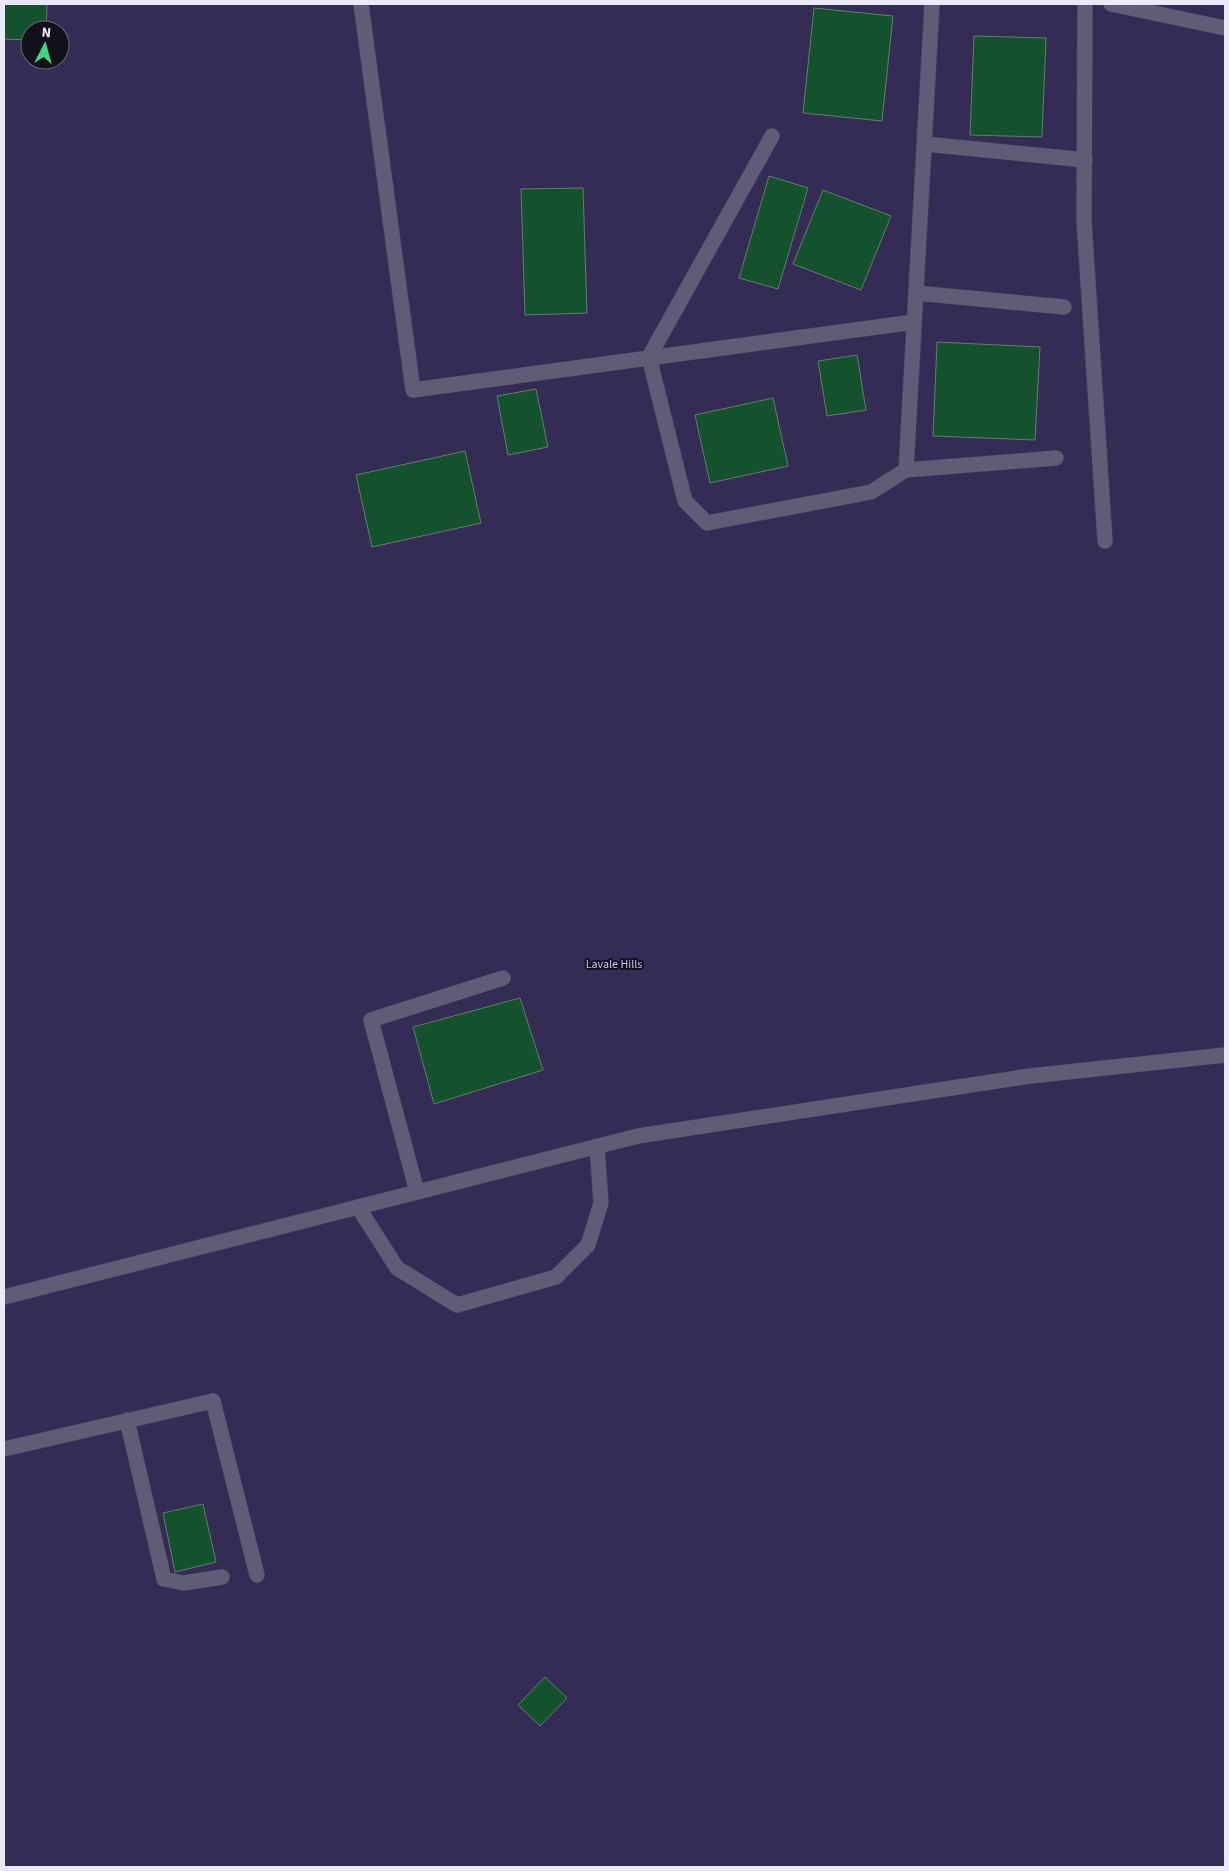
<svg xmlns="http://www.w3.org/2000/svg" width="1229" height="1871" font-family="'Source Sans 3',sans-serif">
<rect width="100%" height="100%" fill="#29243e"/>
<path fill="#352c55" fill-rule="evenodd" d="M4 4H1225V1867H4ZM30 30H60V60H30Z"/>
<path fill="#14522d" stroke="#627e69" d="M4 4H47L46 30H30V40L4 39Z
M814 8 893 16 882 121 803 113Z
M974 36 1046 38 1042 137 970 135Z
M769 176 808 188 778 289 739 278Z
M583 188 587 313 525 315 521 189Z
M823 190 891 216 861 290 793 264Z
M937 342 1040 347 1035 440 933 436Z
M857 355 866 410 827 416 818 361Z
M536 389 548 447 508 455 497 396Z
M773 398 788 466 710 483 695 415Z
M465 451 481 523 372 547 356 475Z
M520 998 543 1070 434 1104 413 1027Z
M203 1504 216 1562 175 1572 163 1513Z
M545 1677 567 1698 540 1726 518 1705Z"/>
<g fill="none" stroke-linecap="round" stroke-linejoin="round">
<g stroke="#464257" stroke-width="16">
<path id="lane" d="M361 4 413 390 914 322
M1085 4 1084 221 1105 541
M1111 4 1225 28
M772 136 649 357 685 501 707 523 871 492 906 470 1056 458
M925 144 1085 160
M916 293 1064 307
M906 470 932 4
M417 1192 371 1020 503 978
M358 1207 397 1268 457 1305 556 1277 588 1245 601 1203 597 1146
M4 1297 638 1136 1030 1076 1225 1055
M127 1420 164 1579 184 1583 222 1577
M4 1449 213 1401 257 1575"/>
</g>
<use href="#lane" stroke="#605c78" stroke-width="15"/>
</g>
<g text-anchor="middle" stroke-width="4" stroke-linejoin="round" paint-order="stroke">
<g font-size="12" fill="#cac1fd" stroke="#11101b">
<text x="614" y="968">Lavale Hills</text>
</g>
</g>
<rect width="1229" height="1871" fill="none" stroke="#eae8f9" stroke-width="10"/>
<g transform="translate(45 45) rotate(6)"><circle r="24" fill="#11101b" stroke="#686674"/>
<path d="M0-4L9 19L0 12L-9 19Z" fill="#3dd77e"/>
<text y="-8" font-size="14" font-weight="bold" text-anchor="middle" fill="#eae8f9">N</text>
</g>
</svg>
